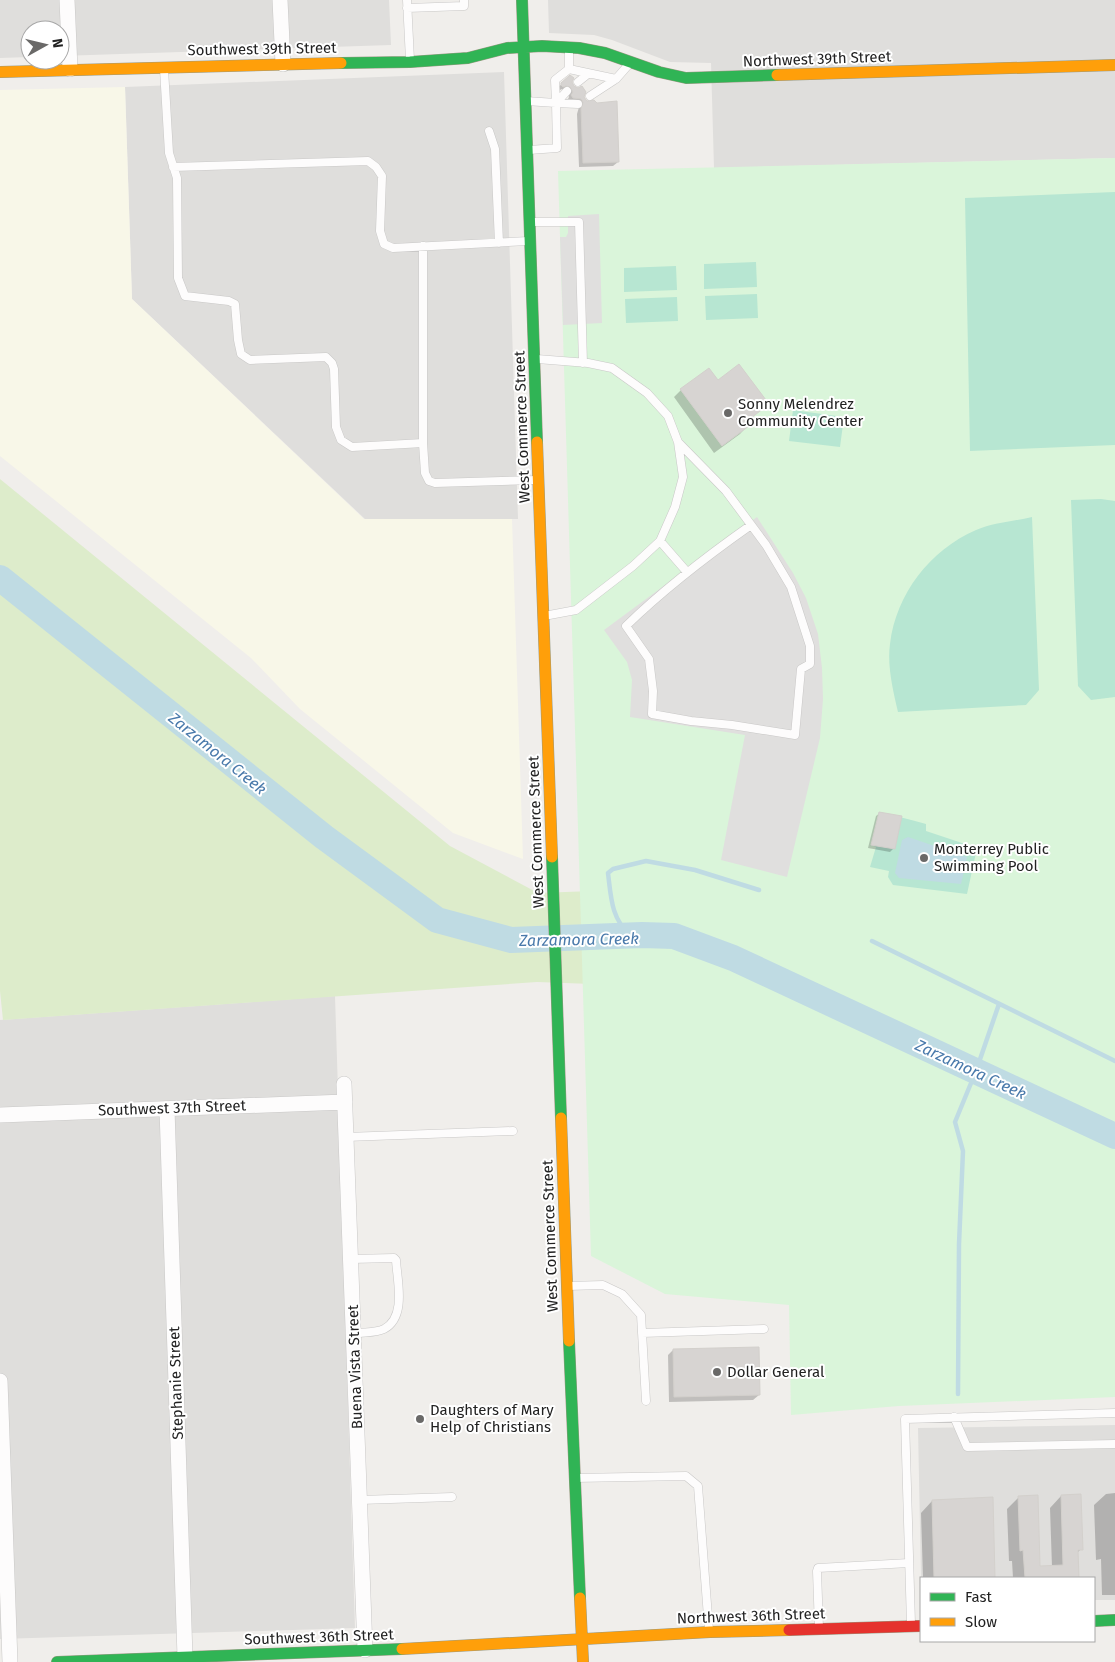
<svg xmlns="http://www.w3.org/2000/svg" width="1115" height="1662" font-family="'Fira Sans',sans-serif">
<rect width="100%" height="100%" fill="#f0eeeb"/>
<path fill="#dfdedc" d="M0 0H389L391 45 60 56V30H30V57L0 58Z
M548 0H1115V158L714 168 711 63 670 62 612 40 594 35 549 33Z
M504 72 518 519H365L132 299 125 87Z
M335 996 355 1628 0 1639V1020Z
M1115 1425V1600H1094V1578H921L918 1428Z"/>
<path fill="#f8f7e8" d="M125 87 132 299 364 519H512L523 859 453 833 300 709 251 658 0 456V90Z"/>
<path fill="#ddeccb" d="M0 479 450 846 538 893 702 887 592 984 537 982 3 1020 0 991Z"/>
<path fill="#daf5da" d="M1115 158V1397L899 1406 791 1415 789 1305 665 1294 591 1256 558 171Z"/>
<path fill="#b7e6d2" d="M1115 192V445L970 451 965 198Z
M756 262 757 287 704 289V264Z
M676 266 677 290 624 292V268Z
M757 294 758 318 706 320 705 296Z
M677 297 678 321 626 323 625 299Z
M793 410 844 417 840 447 789 441Z
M1101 499 1115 501V697L1091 700 1078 686 1071 500Z
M1032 517 1039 690 1026 705 898 712C893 690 887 666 890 644 896 594 930 550 976 530 992 523 1015 521 1032 517Z
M879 812C895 815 910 820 926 824V831L977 848 967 894 893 885 888 877 889 871 870 867 876 847 871 845Z"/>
<path fill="#e0dfde" d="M599 214 602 323 563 325 560 237H566L568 233V216Z
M757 517 793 573 806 598 818 634 822 668 823 699 820 738 787 877 721 860 745 735 630 717 632 680 627 662 604 630Z"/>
<path fill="#bfdbe3" d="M908 837 967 857 961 884 899 878 895 873 902 840Z"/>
<path fill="#0003" d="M571 82 573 87 583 97 618 162 613 166 579 167 577 114 579 107 567 101 569 97 567 92 562 89 558 91 557 88 562 84Z
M718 382 767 404 745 423 747 426 740 434 714 453 674 397 681 390Z
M880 813 894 848 890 852 868 848 876 816Z
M673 1350 759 1395 753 1400 669 1402 668 1355Z
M1115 1493V1595H1102L1101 1559 1096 1560 1094 1505 1106 1494Z
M1061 1496 1081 1549 1076 1554 1078 1578H1013L1012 1561H1009L1007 1509 1019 1497 1039 1567H1052L1050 1508Z
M992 1499 994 1578H923L921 1513 932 1501Z"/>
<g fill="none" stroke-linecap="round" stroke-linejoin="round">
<path stroke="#bfdbe3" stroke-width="4.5" d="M630 935C611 918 611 897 608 873L613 869 646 861 695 870 759 890
M872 941 1115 1061
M958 1394 959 1244 963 1151 955 1122 976 1071 999 1004"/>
<path stroke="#bfdbe3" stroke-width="26" d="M0 578 324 837 437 920 511 940 642 935 674 936 733 958 1115 1136"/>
</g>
<path fill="#d7d4d2" stroke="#d3d0cc" d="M570 75 574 78 572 82 574 86 578 88 582 86 586 92 584 97 587 101 594 100 597 103 617 101 619 162 583 163 581 109 583 102 581 99 573 98 571 95 573 92 570 87 566 86 563 87 561 85V83Z
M739 364 769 404 746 422 749 426 722 446 680 389 709 368 718 380Z
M879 812 902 816 895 849 871 845Z
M759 1347 760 1395 674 1397 673 1349Z
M1081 1494 1083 1550H1078L1079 1578H1025L1023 1550 1020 1551 1018 1496 1038 1495 1040 1566 1063 1565 1061 1495Z
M993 1497 995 1578H934L932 1500Z"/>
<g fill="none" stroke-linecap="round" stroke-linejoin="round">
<g stroke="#c9c8c7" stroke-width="9">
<path id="lane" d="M407 0 410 60
M407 8 464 6V0
M569 50V69L616 79 630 63
M164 69 169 153 177 178 178 278 185 296 229 301 235 304 238 340 241 354 250 360 326 357 332 363 334 369 336 427 341 440 352 447 423 443
M578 82 588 74
M590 96 616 79
M526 101 556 103 557 148 529 150
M556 103 555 80 569 69
M556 103 578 104
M556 103 567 91
M489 131 495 149 499 243
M173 167 368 161 376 167 382 176 380 231 384 244 393 248 528 241
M532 222H579L583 363
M423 246V443L425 473 429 481 435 483 537 480
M537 359 588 363 612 368 647 393 668 416 678 442 683 477 675 507 660 541 633 566 576 610 544 616
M678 442 726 491 766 545 791 587 810 646V664L801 669 795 735 732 725 691 721 652 714 653 691 649 659 626 626C665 588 707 556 751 525
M660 541 687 572
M346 1137 513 1131
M351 1259 394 1258 396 1260C397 1280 407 1317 384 1329 376 1333 363 1332 354 1334
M568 1286 603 1285 622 1294 641 1315 646 1401
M642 1333 764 1329
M954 1417 967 1447 1115 1444
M575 1478 686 1476 698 1486 709 1630
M360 1500 452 1497
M911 1624 905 1419 1115 1413
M819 1628 817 1571 818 1568 909 1563"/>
</g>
<g stroke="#c9c8c7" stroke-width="16">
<path id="street" d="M67 0 70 69
M280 0 283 64
M344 1084 365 1650
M167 1109 185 1657
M0 1115 345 1102
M0 1381 10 1662"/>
</g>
<g stroke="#999a82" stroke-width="12">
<path id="fast" d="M522 0 537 442
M341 63 410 62 468 58 507 48 542 46 579 48 605 53 659 72 686 78 777 75
M552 857 561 1118
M569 1341 580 1598
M1094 1621 1115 1620
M57 1662 402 1649"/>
</g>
<g stroke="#999a82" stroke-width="12">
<path id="slow" d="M0 72 341 63
M777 75 1115 65
M537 442 552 857
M561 1118 569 1341
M580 1598 583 1662
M402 1649 710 1632 789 1630"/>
</g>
<g stroke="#999a82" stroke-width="12">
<path id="jam" d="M789 1630 921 1626"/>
</g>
<use href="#lane" stroke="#fdfcfc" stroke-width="8"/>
<use href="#street" stroke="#fdfcfc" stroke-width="15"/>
<use href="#fast" stroke="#30b455" stroke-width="11"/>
<use href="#slow" stroke="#ff9f0a" stroke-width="11"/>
<use href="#jam" stroke="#e5322d" stroke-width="11"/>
</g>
<g fill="#6a6968" stroke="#fff" stroke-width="2">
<circle cx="728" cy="413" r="5"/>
<circle cx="924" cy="858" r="5"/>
<circle cx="717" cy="1372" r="5"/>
<circle cx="420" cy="1419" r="5"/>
</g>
<g text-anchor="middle" stroke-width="4" stroke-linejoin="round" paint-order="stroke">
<g font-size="15" fill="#222" stroke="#fff">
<text transform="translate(262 49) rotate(-1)" y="5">Southwest 39th Street</text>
<text transform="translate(817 59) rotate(-2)" y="5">Northwest 39th Street</text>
<text transform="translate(522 427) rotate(-92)" y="5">West Commerce Street</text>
<text transform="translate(536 832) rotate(-92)" y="5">West Commerce Street</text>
<text transform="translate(172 1108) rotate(-2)" y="5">Southwest 37th Street</text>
<text transform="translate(550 1236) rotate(-92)" y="5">West Commerce Street</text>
<text transform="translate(355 1367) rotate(-92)" y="5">Buena Vista Street</text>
<text transform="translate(176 1383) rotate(-92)" y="5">Stephanie Street</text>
<text transform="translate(751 1616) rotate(-2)" y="5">Northwest 36th Street</text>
<text transform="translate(319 1637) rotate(-2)" y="5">Southwest 36th Street</text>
</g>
<g font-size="15" fill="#222" stroke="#fff" text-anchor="start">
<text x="738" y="409">Sonny Melendrez<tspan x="738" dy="17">Community Center</tspan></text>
<text x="934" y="854">Monterrey Public<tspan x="934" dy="17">Swimming Pool</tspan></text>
<text x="727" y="1377">Dollar General</text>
<text x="430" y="1415">Daughters of Mary<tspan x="430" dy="17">Help of Christians</tspan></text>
</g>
<g font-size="16" font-style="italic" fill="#4a7aab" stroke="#fff">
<text transform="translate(218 753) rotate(39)" y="6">Zarzamora Creek</text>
<text transform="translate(579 939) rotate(-1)" y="6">Zarzamora Creek</text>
<text transform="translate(971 1069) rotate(25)" y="6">Zarzamora Creek</text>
</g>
</g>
<rect x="920" y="1577" width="175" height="65" fill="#ffffff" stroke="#a7a7a7"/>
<rect x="930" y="1593" width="25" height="8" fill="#30b455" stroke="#a7a7a7"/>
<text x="965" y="1602" font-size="15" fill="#222222">Fast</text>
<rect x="930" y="1618" width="25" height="8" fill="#ff9f0a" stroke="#a7a7a7"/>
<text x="965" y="1627" font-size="15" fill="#222222">Slow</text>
<g transform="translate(45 45) rotate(82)"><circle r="24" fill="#ffffff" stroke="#a7a7a7"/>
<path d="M0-4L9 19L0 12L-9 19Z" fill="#6a6968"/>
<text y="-8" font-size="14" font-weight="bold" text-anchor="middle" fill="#222222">N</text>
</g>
</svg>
